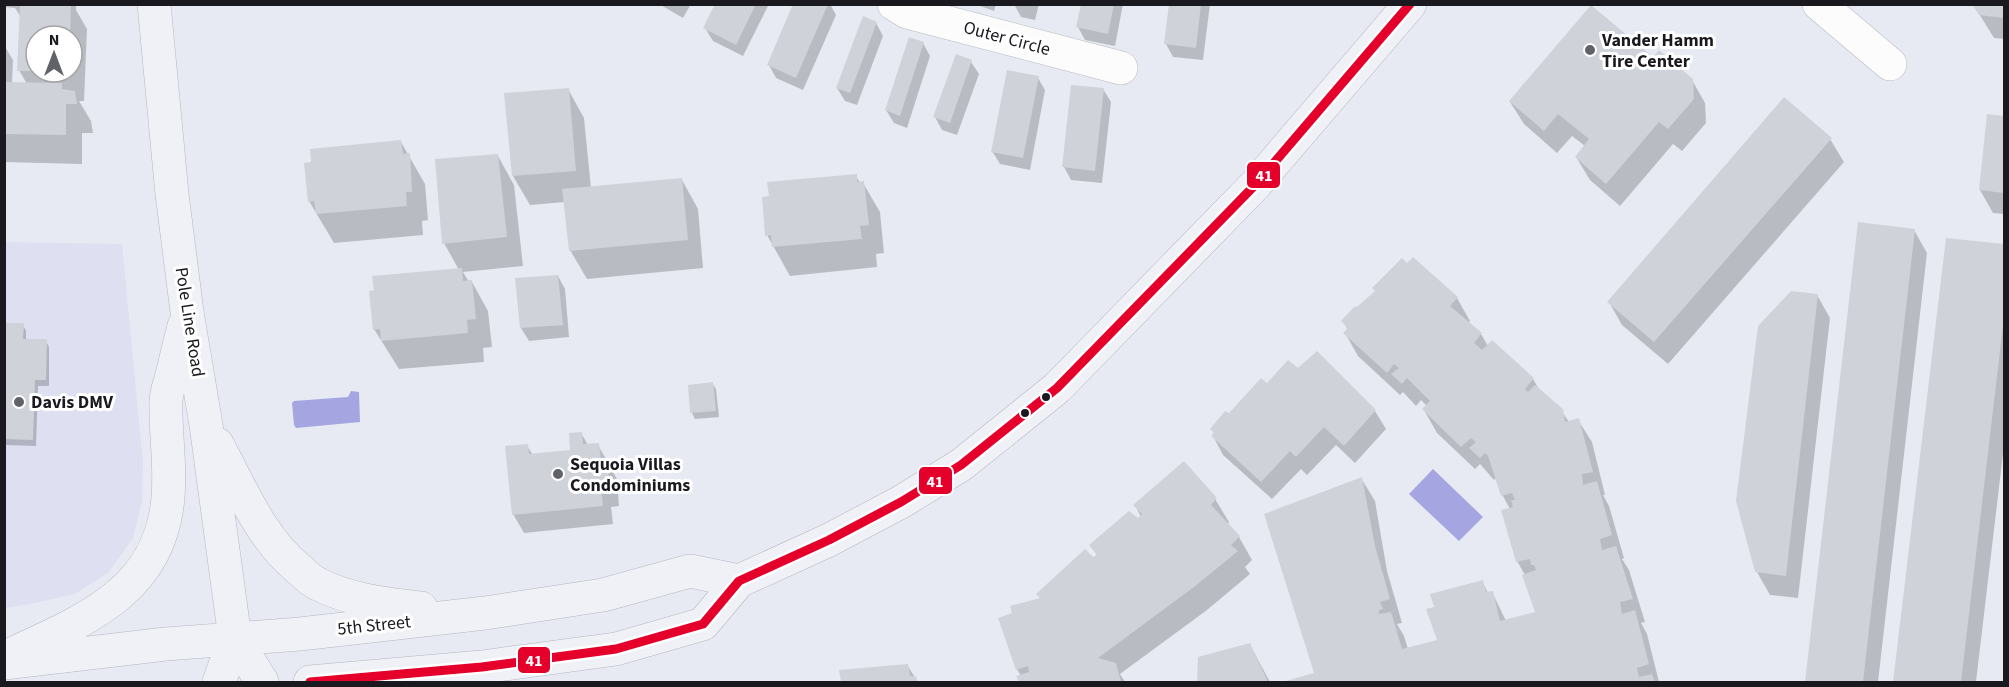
<svg xmlns="http://www.w3.org/2000/svg" width="2009" height="687" font-family="'Source Sans 3',sans-serif">
<rect width="100%" height="100%" fill="#e8eaf3"/>
<path fill="#dee0f2" d="M4 242 122 244 143 463 142 502 133 538 108 573 75 594 31 604 5 608Z"/>
<path fill="#a5a6e1" d="M351 391 359 392 360 422 296 428 294 425 292 403 294 401 348 397Z
M1433 469 1483 517 1459 541 1409 494Z"/>
<path fill="#0003" fill-rule="evenodd" d="M4 4H76V10L87 29 84 101H79L91 121 93 133H82V164L4 162V45L13 60 12 84H27L19 70 21 17 15 8 4 7ZM36 36H72V72H36Z
M659 4H691L683 18Z
M717 4H769L743 56 713 41 705 28Z
M795 4H830L836 15 803 90 776 78 769 65Z
M975 4H996L994 11Z
M1014 4H1039L1035 20 1021 17Z
M1082 4H1123L1115 46 1085 40 1078 27Z
M1170 4H1210L1203 60 1173 57 1166 44Z
M1973 4H2004V39L1994 38Z
M876 23 883 36 857 105 845 101 837 88Z
M923 43 930 56 907 128 894 123 886 110Z
M957 56 971 62 979 74 957 135 942 130 935 117Z
M1653 60 1692 80 1705 103 1706 123 1682 151 1673 144 1620 206 1590 180 1576 157 1585 146 1572 136 1557 153 1524 124 1510 102Z
M1038 78 1045 90 1030 170 1000 164 992 151Z
M568 89 584 118 591 188 682 180 698 209 703 268 587 279 570 250 565 202 530 205 513 176Z
M1103 89 1111 102 1102 183 1071 180 1064 167Z
M1988 115 2004 117V214L1993 213 1980 190Z
M1830 139 1844 162 1668 364 1622 325 1609 302Z
M401 142 425 184 428 220 422 221 423 235 334 243 309 201Z
M498 156 514 185 523 266 463 272 469 282H472L488 311 492 347 483 348 484 362 399 369 374 329 459 270 444 243Z
M856 176 860 183H863L880 212 884 253 876 254 877 267 790 276 767 235Z
M1859 224 1914 230 1927 253 1878 682H1807Z
M1947 239 2004 246V445L1976 682H1894Z
M558 276 565 289 569 337 529 341 521 328 517 279Z
M1817 295 1830 318 1798 598 1770 595 1757 572Z
M1457 298 1470 321 1468 323 1481 334 1488 346 1533 379 1540 391 1561 410 1569 422 1578 420 1592 442 1605 495H1603L1609 506 1624 558 1622 559 1629 570 1645 622 1641 623 1647 634 1659 682H1285L1316 674 1361 478 1375 501 1387 571 1402 623 1397 624 1404 636 1408 649 1438 641 1482 581 1488 593 1492 592 1506 621 1537 613 1525 575 1517 561 1510 509 1503 496 1497 477 1494 480 1480 464 1475 469 1437 433 1424 410 1427 406 1421 400 1416 406 1403 392 1400 395 1358 356 1345 333 1348 330 1343 321Z
M4 324 23 325 26 331V340L46 341 49 347V386H38L36 446 4 445Z
M1298 370 1375 411 1386 429 1355 463 1336 445 1307 475 1301 469 1272 499 1223 455 1213 436 1229 415 1267 385Z
M712 383 716 389 719 417 695 419 692 413 689 386Z
M581 433 588 445H598L617 479 619 506 611 507 613 524 524 533 513 514 527 446 533 455 572 451Z
M1215 499 1229 522 1227 524 1239 537 1252 560 1245 567 1250 574 1207 610 1120 674 1125 682H1020L1018 677 1021 676 1017 669 1041 599 1098 557 1091 545 1138 520 1141 517 1135 505Z
M1250 645 1270 682H1198L1200 658Z
M907 665 918 682H842L841 671Z"/>
<path fill="#d0d2d9" d="M20 4H71L70 36H36V71H17Z
M715 4H756L736 45 703 28Z
M793 4H828L796 78 767 65Z
M1081 4H1114L1108 34 1076 27Z
M1169 4H1201L1196 48 1164 44Z
M1972 4H2004V18L1979 15Z
M1591 5 1653 57 1659 50 1693 79 1694 99 1668 129 1659 122 1606 184 1575 157 1589 139 1558 114 1544 131 1509 101Z
M863 16 877 22 850 93 836 88Z
M909 37 924 42 900 116 885 110Z
M956 54 972 60 950 123 933 117Z
M1007 70 1039 76 1023 158 991 152Z
M4 82 62 83V89L75 91 77 104H66V135L4 134Z
M1071 85 1104 88 1095 171 1062 167Z
M569 88 576 171 512 176 504 93Z
M1784 97 1832 138 1654 342 1607 302Z
M1987 114 2004 116V193L1979 190Z
M401 140 403 154 410 153 412 192H406L407 206 316 214 314 201 308 202 304 163 311 162 310 149Z
M498 154 507 237 442 244 435 159Z
M857 174V182L864 181 869 225 860 226 862 239 772 247 771 235 765 236 762 197 769 196 767 182Z
M682 178 688 240 569 251 562 189Z
M1858 222 1915 229 1863 682H1805Z
M1946 238 2004 244V317L1961 682H1893Z
M1413 257 1458 297 1450 306 1482 333 1474 343 1482 350 1492 340 1534 378 1525 389 1528 392 1535 385 1563 409 1565 422 1579 418 1593 472 1582 474 1583 485 1597 481 1612 535 1600 539 1602 550 1616 546 1633 599 1620 602 1622 614 1635 610 1649 664 1637 668 1639 677 1652 674 1655 682H1282L1314 673 1264 514 1362 477 1375 546 1390 599 1380 602 1383 609 1379 610V614L1391 612 1402 649 1437 640 1426 609 1434 607 1430 594 1483 580 1486 592 1493 591 1500 621 1535 612 1522 575 1536 570 1534 565H1531L1530 559 1516 562 1501 510 1513 507 1511 500H1515L1512 493 1501 496 1488 456 1485 453 1480 458 1469 448 1476 442 1471 438 1461 447 1422 409 1430 401 1407 378 1402 384 1391 374 1399 368 1394 364 1387 373 1343 333 1348 328 1341 321 1354 307 1358 306 1375 291 1372 288 1402 258 1407 263Z
M462 268 463 281 472 280 476 319 467 320 468 333 381 341 380 329 373 330 369 291 374 290 372 276Z
M558 275 563 325 520 328 515 278Z
M1791 291 1818 294 1786 576 1755 572 1736 501 1758 326Z
M4 323H24L23 339H47L46 380H35L33 440 4 439Z
M1317 351 1376 410 1344 446 1324 427 1296 457 1290 451 1261 482 1211 436 1214 433 1210 429 1225 411 1229 413 1261 378 1267 383 1288 360 1298 368Z
M713 382 716 411 690 413 688 385Z
M582 432 583 444 599 443 601 460 607 459 610 487 601 488 603 506 512 515 505 446 528 444 529 454 570 450 569 433Z
M1184 461 1217 498 1211 505 1240 536 1231 545 1238 551 1194 587 1098 658 1116 663 1121 682H1019L1016 676 1029 672 1028 666 1016 670 998 618 1012 613 1010 606 1040 598 1036 594 1085 549 1093 557 1097 555 1089 545 1129 511 1138 518 1142 514 1133 505Z
M1250 643 1268 682H1197L1198 657Z
M908 664 910 676H916L917 682H841L839 670Z"/>
<g fill="none" stroke-linecap="round" stroke-linejoin="round">
<g stroke="#b8bac0" stroke-width="34">
<path id="minor" d="M894 4 907 12 1121 68
M1819 4 1890 64"/>
</g>
<g stroke="#b5b6c3" stroke-width="34">
<path id="major" d="M154 4 172 194 187 312 206 425 235 638 262 682
M217 444C241 488 260 538 300 570 305 575 311 581 318 584 349 600 386 604 421 608
M14 653C87 619 161 590 168 497 171 465 165 433 166 401 166 393 170 383 172 375 176 358 180 342 184 326
M4 663 166 644 300 634 485 613 603 595 690 571 739 581
M219 682 235 638
M310 682 482 667 616 649 703 624 739 581 829 540 901 502 961 465 1057 388 1255 185 1410 4"/>
</g>
<use href="#minor" stroke="#fcfcfd" stroke-width="33"/>
<use href="#major" stroke="#f0f1f6" stroke-width="33"/>
<g stroke="#fff" stroke-width="14">
<path id="bus-1" d="M310 682 482 667 616 649 703 624 739 581 829 540 901 502 961 465 1057 388 1255 185 1410 4"/>
</g>
<use href="#bus-1" stroke="#e4002b" stroke-width="9"/>
</g>
<g fill="#616269" stroke="#fff" stroke-width="2">
<circle cx="1590" cy="50" r="6"/>
<circle cx="19" cy="402" r="6"/>
<circle cx="558" cy="474" r="6"/>
</g>
<g fill="#19191f" stroke="#fff" stroke-width="2">
<circle cx="1046" cy="397" r="5"/>
<circle cx="1025" cy="413" r="5"/>
</g>
<g text-anchor="middle" stroke-width="6" stroke-linejoin="round" paint-order="stroke">
<g font-size="18" fill="#19191f" stroke="#fff">
<text transform="translate(1007 38) rotate(15)" y="6">Outer Circle</text>
<text transform="translate(190 322) rotate(81)" y="6">Pole Line Road</text>
<text transform="translate(374 625) rotate(-6)" y="6">5th Street</text>
</g>
<g font-size="18" font-weight="bold" fill="#19191f" stroke="#fff" text-anchor="start">
<text x="1602" y="46">Vander Hamm<tspan x="1602" dy="21">Tire Center</tspan></text>
<text x="31" y="408">Davis DMV</text>
<text x="570" y="470">Sequoia Villas<tspan x="570" dy="21">Condominiums</tspan></text>
</g>
</g>
<g stroke="#fff" stroke-width="2">
<rect x="1246" y="161" width="35" height="28" rx="6" fill="#e4002b"/>
<rect x="918" y="466" width="35" height="29" rx="6" fill="#e4002b"/>
<rect x="517" y="646" width="34" height="28" rx="6" fill="#e4002b"/>
</g>
<g font-size="16" text-anchor="middle" font-weight="bold" fill="#fff">
<text x="1264" y="181">41</text>
<text x="935" y="487">41</text>
<text x="534" y="666">41</text>
</g>
<rect width="2009" height="687" fill="none" stroke="#19191f" stroke-width="12"/>
<g transform="translate(54 54)"><circle r="28" fill="#ffffff" stroke="#a3a3a5" stroke-width="1.5"/>
<path d="M0-4.5L10 22L0 15L-10 22Z" fill="#616269"/>
<text y="-9" font-size="16" font-weight="bold" text-anchor="middle" fill="#19191f">N</text>
</g>
</svg>
